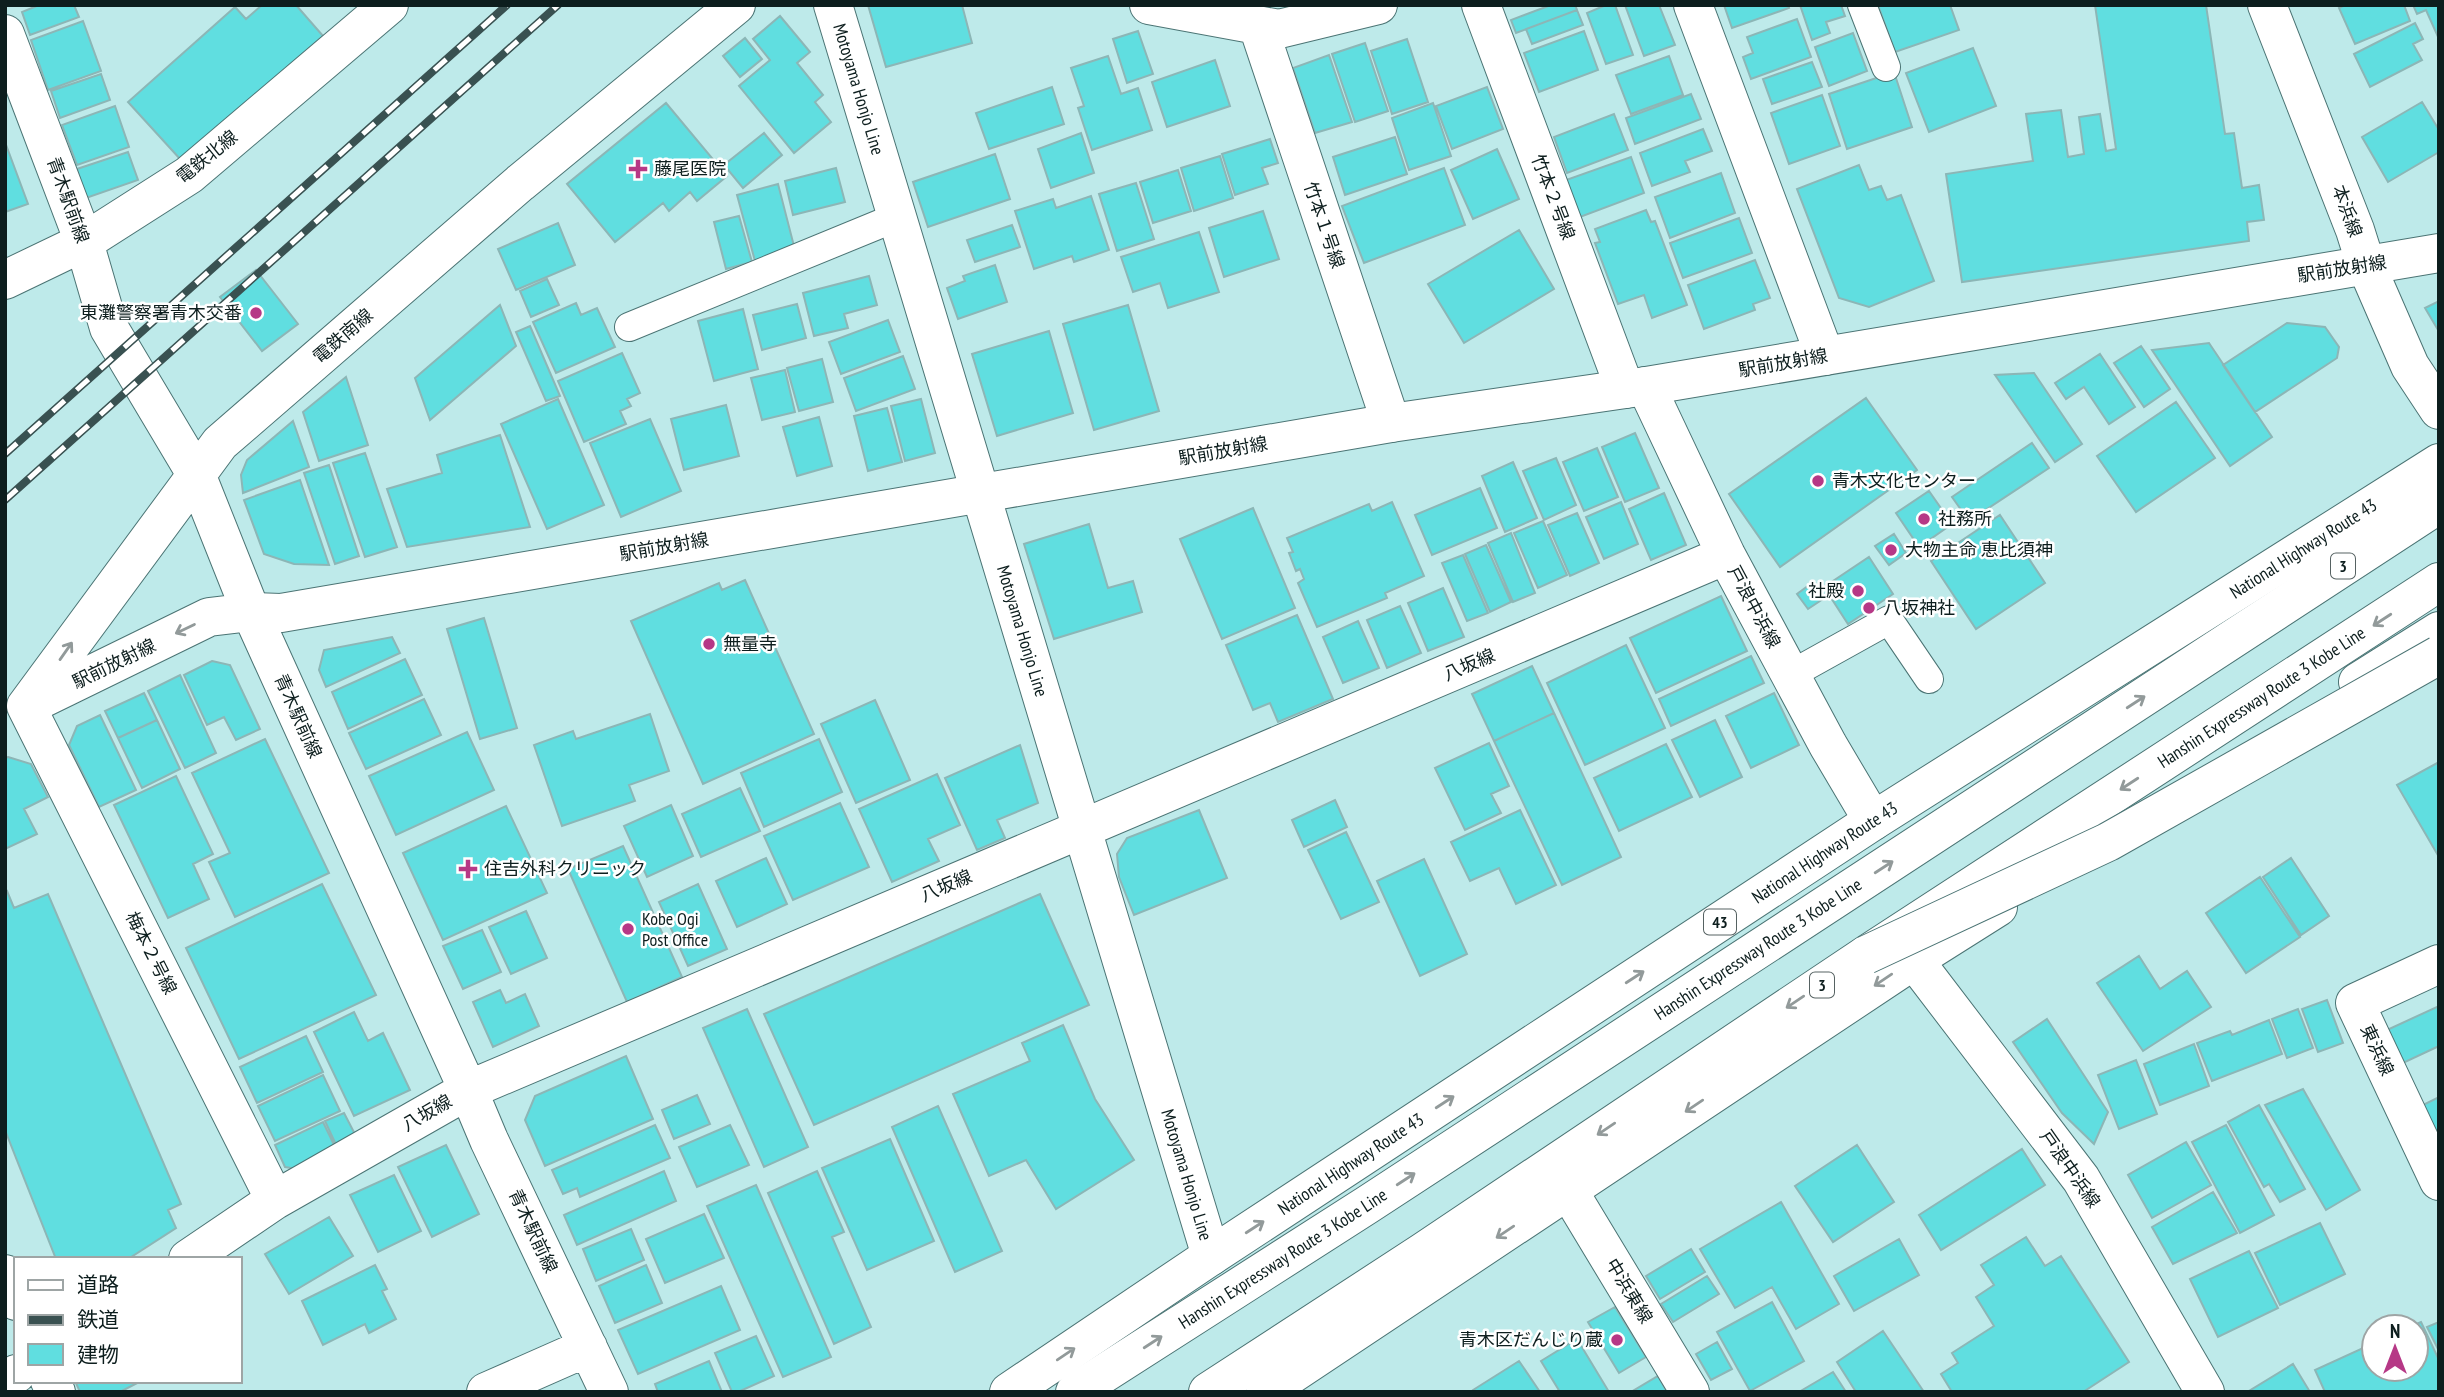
<svg xmlns="http://www.w3.org/2000/svg" width="2444" height="1397" font-family="'PT Sans Narrow','Noto Sans JP',sans-serif">
<rect width="100%" height="100%" fill="#beeaea"/>
<path fill="#60dee0" stroke="#8cb6b6" stroke-width="2" d="M39 5H74L79 17 30 35 22 12Z
M262 5H296L323 36 181 160 128 102 235 7 246 19Z
M868 5H962L972 43 886 67Z
M1551 5H1575L1577 10 1516 33 1511 20Z
M1606 5H1615L1633 55 1606 64 1587 13Z
M1625 5H1659L1675 45 1644 56Z
M1724 5H1788L1789 8 1732 28Z
M1800 5H1841L1845 16 1826 22 1830 33 1812 40Z
M1878 5H1950L1959 30 1895 52Z
M2095 5H2206L2225 134 2234 133 2242 188 2259 185 2264 220 2247 222 2249 241 1962 282 1946 174 2033 161 2026 114 2061 110 2068 157 2084 154 2079 117 2100 114 2106 151 2116 149Z
M2345 5H2404L2410 21 2355 44 2339 8Z
M2413 5H2439V39L2426 10 2417 14Z
M1577 10 1583 25 1532 44 1526 29Z
M780 16 810 52 797 63 823 95 815 102 831 122 794 153 739 86 770 60 753 39Z
M1797 19 1811 57 1751 79 1743 57 1753 53 1747 37Z
M83 21 101 71 48 90 31 40Z
M2415 23 2423 39 2413 44 2422 60 2370 87 2354 54Z
M1138 31 1153 74 1127 83 1113 39Z
M1584 31 1598 70 1539 92 1524 53Z
M1853 33 1867 71 1829 86 1815 47Z
M745 38 762 59 740 77 723 56Z
M1407 39 1428 102 1392 114 1371 51Z
M1365 43 1388 111 1355 122 1332 54Z
M1973 48 1996 106 1929 132 1906 73Z
M1329 55 1352 122 1315 133 1293 68Z
M1108 56 1121 94 1138 88 1152 130 1092 150 1078 108 1084 106 1071 68Z
M1669 56 1683 95 1631 114 1616 75Z
M1215 60 1230 106 1167 127 1152 82Z
M1812 62 1822 87 1772 104 1763 79Z
M1894 72 1912 127 1847 149 1829 94Z
M101 74 110 100 60 118 51 91Z
M1052 87 1064 124 989 149 976 113Z
M1487 87 1503 129 1452 149 1436 106Z
M1691 94 1701 119 1635 144 1626 118Z
M1822 95 1840 146 1789 164 1771 113Z
M2422 102 2439 130V152L2388 182 2362 137Z
M666 103 727 176 697 201 690 192 669 211 663 203 615 242 567 184Z
M1433 103 1451 156 1409 170 1392 118Z
M115 106 129 147 77 165 62 125Z
M1614 114 1628 150 1567 173 1554 137Z
M1703 129 1712 151 1685 161 1690 172 1652 186 1640 153Z
M764 133 782 155 743 188 724 165Z
M1081 133 1094 173 1051 188 1038 149Z
M1395 137 1407 174 1345 195 1333 157Z
M1270 139 1278 163 1262 168 1268 184 1235 195 1222 154Z
M5 142 28 204 5 212Z
M1497 149 1519 199 1473 219 1451 170Z
M128 152 138 180 86 198 77 169Z
M995 154 1010 199 928 227 913 182Z
M1220 156 1233 198 1194 211 1181 168Z
M1631 157 1644 193 1580 217 1566 180Z
M1859 165 1869 190 1881 186 1887 200 1901 195 1934 281 1869 307 1839 298 1797 189Z
M836 168 845 202 793 215 785 181Z
M1444 168 1465 225 1364 263 1342 206Z
M1178 170 1191 211 1153 223 1140 182Z
M1721 173 1735 213 1670 238 1655 197Z
M1136 183 1154 239 1117 251 1099 194Z
M778 184 795 250 755 261 737 195Z
M1091 196 1109 250 1074 262 1072 256 1034 269 1015 211 1053 199 1056 208Z
M1646 210 1651 222 1655 221 1687 305 1652 318 1644 295 1618 304 1595 243 1600 242 1595 229Z
M1263 211 1279 259 1224 277 1209 228Z
M739 216 752 262 726 269 714 222Z
M1739 218 1752 253 1683 278 1670 243Z
M558 223 575 265 516 290 498 249Z
M1012 225 1020 247 975 262 967 240Z
M1519 230 1554 289 1464 343 1428 284Z
M1199 232 1219 292 1168 308 1160 283 1133 292 1121 257Z
M1755 260 1770 298 1753 304 1755 310 1704 329 1688 285Z
M995 265 1007 302 958 319 947 288 965 281 963 276Z
M256 270 298 324 262 351 220 297Z
M869 276 877 305 844 314 848 328 814 336 803 293Z
M547 279 559 305 531 317 520 291Z
M2439 301V329L2438 330 2425 308Z
M576 303 581 315 597 308 615 347 556 373 533 322Z
M797 304 806 338 762 350 753 315Z
M500 305 516 346 430 420 415 378Z
M1128 305 1159 411 1094 430 1063 324Z
M743 309 758 369 714 381 698 321Z
M888 320 900 352 841 374 829 342Z
M2287 323 2325 327 2339 347 2337 358 2255 412 2223 365Z
M530 326 560 396 546 401 516 332Z
M1049 331 1073 413 997 436 972 354Z
M2209 343 2272 437 2230 466 2152 350Z
M2141 346 2170 389 2144 407 2114 363Z
M622 353 640 393 627 399 631 406 620 411 626 424 584 442 558 381Z
M2100 354 2135 407 2109 424 2084 387 2066 399 2055 383Z
M903 356 915 389 856 411 844 378Z
M822 359 833 402 799 411 787 368Z
M785 370 795 412 762 420 751 378Z
M2034 373 2082 444 2055 462 1995 375Z
M346 377 368 445 319 461 303 412Z
M1866 398 1917 470 1780 567 1729 494Z
M558 399 604 505 547 529 501 424Z
M921 399 935 453 905 461 891 406Z
M2176 402 2215 458 2136 512 2097 456Z
M726 405 739 456 684 470 671 419Z
M887 408 902 462 868 471 854 416Z
M819 417 832 466 797 476 783 427Z
M650 419 681 491 621 517 590 443Z
M293 421 309 467 243 493 241 475 247 460Z
M1635 433 1659 488 1625 502 1602 447Z
M500 435 530 527 407 547 387 489 442 473 437 455Z
M2032 443 2049 468 1969 521 1952 497Z
M1597 448 1618 497 1584 511 1563 462Z
M365 453 397 547 365 557 333 463Z
M1556 458 1576 505 1544 520 1523 471Z
M1513 462 1537 518 1505 532 1482 476Z
M329 465 359 556 335 564 304 473Z
M300 480 329 565 294 564 264 554 244 500Z
M1480 488 1497 528 1432 555 1415 515Z
M1929 491 1952 524 1919 547 1896 513Z
M1664 493 1686 545 1651 560 1629 509Z
M1392 502 1424 576 1385 593 1387 598 1317 627 1298 583 1304 579 1300 569 1296 571 1289 553 1293 552 1287 538 1369 504 1372 511Z
M1621 502 1638 544 1604 559 1586 517Z
M1253 508 1295 608 1222 639 1180 539Z
M1577 513 1599 563 1570 576 1548 525Z
M2000 515 2045 583 1976 629 1931 561Z
M1543 521 1567 575 1538 588 1514 533Z
M1089 524 1108 588 1133 581 1142 612 1054 639 1024 544Z
M1511 533 1535 593 1513 602 1488 543Z
M1894 534 1906 553 1889 565 1875 546Z
M1486 545 1511 602 1490 612 1465 554Z
M1463 555 1488 613 1467 621 1442 563Z
M1869 557 1893 594 1848 624 1824 587Z
M745 580 814 734 703 784 631 621 719 583 722 590Z
M1812 583 1823 599 1808 609 1797 594Z
M1443 588 1464 637 1428 651 1408 603Z
M1721 596 1747 651 1656 693 1630 638Z
M1400 606 1421 653 1387 668 1367 620Z
M1297 615 1333 699 1278 722 1270 703 1253 710 1226 645Z
M484 618 517 728 480 739 447 629Z
M1358 621 1379 668 1343 683 1323 637Z
M392 637 400 653 326 687 319 670 324 650Z
M1626 645 1665 728 1585 765 1547 683Z
M1751 656 1764 683 1671 726 1659 699Z
M405 659 422 695 348 729 332 692Z
M212 661 230 665 260 729 236 740 224 717 207 725 184 675Z
M1532 666 1554 713 1494 741 1472 694Z
M180 675 216 753 185 768 148 691Z
M144 693 157 720 118 738 105 711Z
M1774 693 1799 745 1751 768 1726 716Z
M424 699 441 735 366 769 349 733Z
M875 700 910 780 856 803 821 724Z
M1554 713 1621 857 1562 885 1494 741Z
M650 714 669 771 629 785 635 801 562 826 534 745 573 731 576 739Z
M100 715 136 790 99 807 69 745 77 726Z
M157 720 180 769 142 788 118 738Z
M1715 720 1742 777 1700 797 1672 740Z
M467 732 494 790 396 835 369 776Z
M265 739 329 873 235 917 209 862 230 853 192 773Z
M819 739 842 792 764 827 741 773Z
M1489 743 1509 786 1491 794 1501 813 1465 830 1435 768Z
M1666 744 1692 797 1619 831 1594 778Z
M1020 745 1038 803 997 820 1005 838 977 850 945 778Z
M8 757 31 764 48 797 24 809 37 834 5 849V758Z
M2439 762V857L2397 785Z
M937 774 960 825 928 839 939 861 892 882 859 809Z
M176 776 213 854 193 864 209 899 168 918 114 805Z
M740 788 760 831 701 857 682 814Z
M1335 800 1347 827 1304 847 1292 820Z
M840 803 869 867 793 900 764 836Z
M671 805 693 856 647 877 624 826Z
M506 806 547 893 443 940 403 853Z
M1199 810 1227 878 1134 915 1119 877 1117 854 1127 838Z
M1520 810 1556 885 1516 904 1499 868 1470 881 1451 842Z
M1346 832 1379 902 1341 919 1308 850Z
M623 846 682 977 627 1002 568 869Z
M766 858 787 904 737 927 716 881Z
M2291 858 2329 916 2301 935 2263 877Z
M1424 859 1467 954 1420 976 1377 881Z
M2260 877 2300 937 2246 973 2206 913Z
M322 884 376 995 239 1059 186 948Z
M698 884 727 949 688 966 659 902Z
M7 891 14 908 48 894 181 1204 168 1210 176 1228 128 1259H56L5 1130V892Z
M1040 894 1089 1005 814 1125 764 1014Z
M526 911 547 958 511 974 489 927Z
M482 930 501 972 463 989 443 946Z
M2139 956 2160 989 2187 971 2211 1007 2143 1051 2097 983Z
M500 990 506 1003 525 994 539 1026 493 1047 473 1002Z
M2327 1000 2343 1043 2318 1052 2302 1009Z
M2439 1006V1046L2403 1063 2387 1030Z
M747 1009 808 1147 764 1167 703 1028Z
M2298 1009 2313 1048 2287 1058 2272 1019Z
M354 1012 368 1041 383 1033 410 1090 354 1116 314 1032Z
M2047 1019 2108 1112 2094 1144 2062 1113 2013 1042Z
M2269 1020 2282 1054 2212 1081 2197 1043 2230 1031 2232 1035Z
M1063 1025 1095 1099 1134 1160 1056 1209 1026 1160 989 1176 953 1094 1030 1061 1022 1043Z
M306 1036 323 1072 257 1103 240 1067Z
M2194 1044 2209 1086 2160 1105 2144 1064Z
M626 1056 653 1119 545 1166 525 1120 535 1096Z
M2136 1060 2157 1114 2119 1129 2098 1075Z
M323 1075 340 1111 275 1141 258 1106Z
M2303 1089 2360 1190 2326 1210 2265 1105Z
M697 1095 710 1124 674 1139 662 1110Z
M2439 1097V1139L2423 1105Z
M2259 1105 2305 1189 2280 1202 2269 1184 2264 1187 2228 1122Z
M938 1106 1002 1251 955 1272 892 1127Z
M344 1113 357 1138 338 1149 325 1121Z
M323 1122 337 1151 304 1170 285 1167 275 1145Z
M655 1125 670 1158 580 1197 577 1188 563 1194 552 1170Z
M730 1125 749 1165 697 1187 679 1147Z
M2226 1125 2274 1215 2240 1233 2192 1142Z
M890 1139 934 1241 867 1270 822 1168Z
M2186 1142 2211 1185 2152 1218 2128 1175Z
M446 1145 479 1214 432 1237 398 1167Z
M1857 1145 1894 1202 1833 1242 1795 1186Z
M2022 1149 2045 1185 1941 1250 1919 1215Z
M664 1171 676 1201 577 1245 564 1215Z
M817 1171 844 1232 832 1237 871 1327 834 1344 768 1193Z
M394 1175 421 1231 378 1252 350 1195Z
M756 1185 831 1357 783 1377 707 1206Z
M2213 1192 2237 1233 2173 1264 2152 1227Z
M1781 1202 1839 1304 1796 1329 1772 1287 1735 1308 1700 1249Z
M704 1214 724 1258 665 1283 646 1239Z
M329 1217 353 1256 289 1294 265 1254Z
M2320 1223 2345 1274 2280 1305 2255 1253Z
M631 1229 644 1260 596 1281 583 1249Z
M2026 1237 2045 1266 2061 1256 2129 1362 2083 1392H1952L1941 1374 1958 1363 1952 1353 1994 1326 1976 1297 1994 1285 1981 1265Z
M1899 1239 1919 1275 1854 1311 1834 1276Z
M1691 1249 1705 1272 1660 1299 1646 1276Z
M2249 1251 2278 1308 2218 1337 2190 1279Z
M375 1265 387 1289 382 1291 396 1319 369 1333 365 1324 323 1345 302 1301Z
M646 1265 662 1303 615 1323 599 1286Z
M1707 1276 1719 1294 1673 1322 1661 1304Z
M721 1286 740 1330 638 1374 618 1330Z
M1772 1302 1804 1361 1750 1391 1717 1332Z
M1615 1307 1646 1357 1619 1373 1588 1322Z
M2421 1322 2439 1360V1392H2325L2315 1370 2374 1343V1369H2416V1327H2409Z
M2439 1322V1351L2427 1327Z
M1883 1331 1924 1392H1856L1837 1362Z
M756 1336 774 1376 738 1392H732L715 1353Z
M1577 1339 1609 1392H1560L1541 1361Z
M1717 1342 1732 1369 1711 1380 1696 1354Z
M709 1361 722 1392H658L655 1384Z
M1519 1361 1540 1392H1474L1473 1390Z
M2293 1364 2310 1392H2250L2249 1391Z
M1833 1372 1846 1392H1799Z
M1658 1376 1667 1392H1631Z
M75 1381H141L120 1392H80Z"/>
<g fill="none" stroke-linecap="round" stroke-linejoin="round">
<g stroke="#4b7474" stroke-width="30">
<path id="lane" d="M1862 5 1886 67
M629 327 897 217
M1790 675 1889 620 1929 679"/>
</g>
<g stroke="#4b7474" stroke-width="40">
<path id="street" d="M1149 5 1279 29 1378 5
M1481 5 1625 389
M1693 5 1825 356
M2267 5 2355 230 2366 265 2410 366 2439 410
M1258 26 1391 423
M5 34 84 242 109 328 196 474 251 612 468 1090 489 1140 609 1392
M5 280 84 242 189 175 389 5
M1646 386 1726 555 1828 745 1873 821
M31 704 209 617 251 612
M26 706 220 443 520 183 736 5
M26 706 275 1200
M1914 960 2081 1179 2205 1392
M2439 964 2355 1003 2439 1181
M1568 1190 1690 1392
M188 1259 275 1200 468 1090 1726 555
M5 1274 16 1301
M5 1381 16 1374
M50 1381 56 1392
M486 1392 588 1347"/>
</g>
<g stroke="#4b7474" stroke-width="40">
<g id="secondary">
<path id="s1" d="M833 5 1211 1256"/>
<path d="M251 612 281 613 1391 423 1646 386 2439 253"/>
</g>
</g>
<g stroke="#4b7474" stroke-width="40">
<g id="highway">
<path d="M2358 682 2439 631"/>
<path id="s2" d="M1009 1392 1211 1256 1873 821 2439 463"/>
<path id="s3" d="M1075 1392 1367 1205 2439 504"/>
<path id="s4" d="M1208 1392 1423 1252 1866 955 2439 582"/>
<path d="M1265 1392 1914 960 1998 907"/>
</g>
</g>
<use href="#lane" stroke="#fff" stroke-width="28"/>
<use href="#street" stroke="#fff" stroke-width="38"/>
<use href="#secondary" stroke="#fff" stroke-width="38"/>
<use href="#highway" stroke="#fff" stroke-width="38"/>
<g stroke="#395151" stroke-width="8">
<path id="rail" d="M5 454 507 5
M5 500 558 5"/>
</g>
<use href="#rail" stroke="#fff" stroke-width="5" stroke-dasharray="16" stroke-linecap="butt"/>
<g stroke="#4b7474" stroke-width="40" stroke-linecap="butt">
<path id="highway-bridge" d="M1866 955 2108 842 2439 655"/>
</g>
<use href="#highway-bridge" stroke="#fff" stroke-width="38"/>
</g>
<defs><path id="oneway-shaft" d="M-6 0H5M1.5-3L5.5 0L1.5 3" fill="none" stroke-width="1.6" stroke-linecap="round" stroke-linejoin="round" transform="scale(1.75)"/></defs>
<g stroke="#929a9a">
<use href="#oneway-shaft" transform="translate(2382 620) rotate(147)"/>
<use href="#oneway-shaft" transform="translate(185 629) rotate(154)"/>
<use href="#oneway-shaft" transform="translate(66 651) rotate(-55)"/>
<use href="#oneway-shaft" transform="translate(2136 702) rotate(-33)"/>
<use href="#oneway-shaft" transform="translate(2129 784) rotate(147)"/>
<use href="#oneway-shaft" transform="translate(1884 867) rotate(-33)"/>
<use href="#oneway-shaft" transform="translate(1635 977) rotate(-33)"/>
<use href="#oneway-shaft" transform="translate(1883 980) rotate(146)"/>
<use href="#oneway-shaft" transform="translate(1795 1002) rotate(146)"/>
<use href="#oneway-shaft" transform="translate(1445 1102) rotate(-33)"/>
<use href="#oneway-shaft" transform="translate(1694 1106) rotate(146)"/>
<use href="#oneway-shaft" transform="translate(1606 1129) rotate(146)"/>
<use href="#oneway-shaft" transform="translate(1406 1179) rotate(-33)"/>
<use href="#oneway-shaft" transform="translate(1255 1227) rotate(-33)"/>
<use href="#oneway-shaft" transform="translate(1505 1232) rotate(146)"/>
<use href="#oneway-shaft" transform="translate(1153 1342) rotate(-33)"/>
<use href="#oneway-shaft" transform="translate(1066 1354) rotate(-34)"/>
</g>
<g fill="#b63886" stroke="#fff" stroke-width="2.5">
<path d="M634.5 158.5h7v7h7v7h-7v7h-7v-7h-7v-7h7z"/>
<circle cx="256" cy="313" r="7"/>
<circle cx="1818" cy="481" r="7"/>
<circle cx="1924" cy="519" r="7"/>
<circle cx="1891" cy="550" r="7"/>
<circle cx="1858" cy="591" r="7"/>
<circle cx="1869" cy="608" r="7"/>
<circle cx="709" cy="644" r="7"/>
<path d="M464.5 858.5h7v7h7v7h-7v7h-7v-7h-7v-7h7z"/>
<circle cx="628" cy="929" r="7"/>
<circle cx="1617" cy="1340" r="7"/>
</g>
<g text-anchor="middle" stroke-width="5" stroke-linejoin="round" paint-order="stroke">
<g fill="#fff" stroke="#566262" stroke-width="2">
<rect x="2331" y="553.5" width="24" height="25" rx="5"/>
<rect x="1704" y="909.5" width="32" height="25" rx="5"/>
<rect x="1810" y="972.5" width="24" height="25" rx="5"/>
</g>
<g font-size="16" font-weight="bold" fill="#0d1e1e">
<text x="2343" y="572">3</text>
<text x="1720" y="928">43</text>
<text x="1822" y="991">3</text>
</g>
<g font-size="18" fill="#0d1e1e" stroke="#fff">
<text dy="6" stroke="none"><textPath href="#s1" startOffset="88">Motoyama Honjo Line</textPath></text>
<text transform="translate(207 157) rotate(-39)" y="6">電鉄北線</text>
<text transform="translate(1553 197) rotate(69)" y="6">竹本２号線</text>
<text transform="translate(68 200) rotate(70)" y="6">青木駅前線</text>
<text transform="translate(2347 211) rotate(70)" y="6">本浜線</text>
<text transform="translate(1324 225) rotate(71)" y="6">竹本１号線</text>
<text transform="translate(2342 269) rotate(-9)" y="6">駅前放射線</text>
<text transform="translate(343 336) rotate(-41)" y="6">電鉄南線</text>
<text transform="translate(1783 363) rotate(-10)" y="6">駅前放射線</text>
<text transform="translate(1223 451) rotate(-10)" y="6">駅前放射線</text>
<text transform="translate(664 547) rotate(-10)" y="6">駅前放射線</text>
<text dy="6" stroke="none"><textPath href="#s2" startOffset="1545">National Highway Route 43</textPath></text>
<text transform="translate(1754 607) rotate(62)" y="6">戸浪中浜線</text>
<text dy="6" stroke="none"><textPath href="#s1" startOffset="654">Motoyama Honjo Line</textPath></text>
<text transform="translate(114 664) rotate(-26)" y="6">駅前放射線</text>
<text transform="translate(1469 665) rotate(-23)" y="6">八坂線</text>
<text dy="6" stroke="none"><textPath href="#s4" startOffset="1262">Hanshin Expressway Route 3 Kobe Line</textPath></text>
<text transform="translate(298 716) rotate(66)" y="6">青木駅前線</text>
<text dy="6" stroke="none"><textPath href="#s2" startOffset="978">National Highway Route 43</textPath></text>
<text transform="translate(946 886) rotate(-23)" y="6">八坂線</text>
<text dy="6" stroke="none"><textPath href="#s3" startOffset="814">Hanshin Expressway Route 3 Kobe Line</textPath></text>
<text transform="translate(151 953) rotate(63)" y="6">梅本２号線</text>
<text transform="translate(2377 1050) rotate(65)" y="6">東浜線</text>
<text transform="translate(427 1113) rotate(-30)" y="6">八坂線</text>
<text dy="6" stroke="none"><textPath href="#s2" startOffset="411">National Highway Route 43</textPath></text>
<text transform="translate(2070 1169) rotate(55)" y="6">戸浪中浜線</text>
<text dy="6" stroke="none"><textPath href="#s1" startOffset="1222">Motoyama Honjo Line</textPath></text>
<text transform="translate(533 1231) rotate(65)" y="6">青木駅前線</text>
<text dy="6" stroke="none"><textPath href="#s3" startOffset="247">Hanshin Expressway Route 3 Kobe Line</textPath></text>
<text transform="translate(1629 1291) rotate(59)" y="6">中浜東線</text>
</g>
<g font-size="18" fill="#0d1e1e" stroke="#fff" text-anchor="start">
<text x="654" y="175">藤尾医院</text>
<text x="242" y="319" text-anchor="end">東灘警察署青木交番</text>
<text x="1832" y="487">青木文化センター</text>
<text x="1938" y="525">社務所</text>
<text x="1905" y="556">大物主命 恵比須神</text>
<text x="1844" y="597" text-anchor="end">社殿</text>
<text x="1883" y="614">八坂神社</text>
<text x="723" y="650">無量寺</text>
<text x="484" y="875">住吉外科クリニック</text>
<text x="642" y="925">Kobe Ogi<tspan x="642" dy="21">Post Office</tspan></text>
<text x="1603" y="1346" text-anchor="end">青木区だんじり蔵</text>
</g>
</g>
<rect width="2444" height="1397" fill="none" stroke="#0d1e1e" stroke-width="14"/>
<rect x="14" y="1257" width="228" height="126" fill="#ffffff" stroke="#9ea5a5" stroke-width="2"/>
<rect x="28" y="1280" width="35" height="10" fill="#ffffff" stroke="#9ea5a5" stroke-width="2"/>
<text x="77" y="1292" font-size="21" fill="#0d1e1e">道路</text>
<rect x="28" y="1315" width="35" height="10" fill="#395151" stroke="#9ea5a5" stroke-width="2"/>
<text x="77" y="1327" font-size="21" fill="#0d1e1e">鉄道</text>
<rect x="28" y="1344" width="35" height="21" fill="#60dee0" stroke="#9ea5a5" stroke-width="2"/>
<text x="77" y="1362" font-size="21" fill="#0d1e1e">建物</text>
<g transform="translate(2395 1348)"><circle r="33" fill="#ffffff" stroke="#9ea5a5" stroke-width="2"/>
<path d="M0-5L12 26L0 18L-12 26Z" fill="#b63886"/>
<text y="-10" font-size="19" font-weight="bold" text-anchor="middle" fill="#0d1e1e">N</text>
</g>
</svg>
